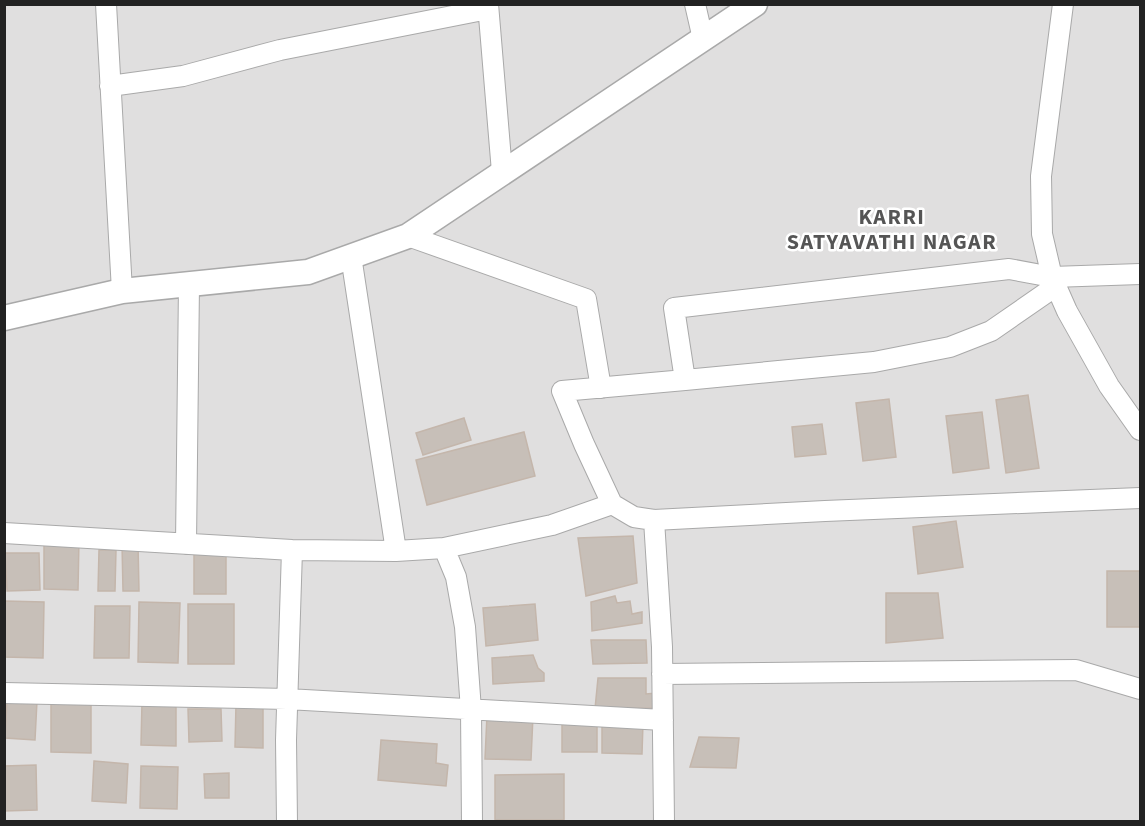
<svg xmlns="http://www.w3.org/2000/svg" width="1145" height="826" font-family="'Source Sans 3',sans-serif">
<rect width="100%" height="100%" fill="#f2efe9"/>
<path fill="#e0dfdf" d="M5 5H1140V821L5 822Z"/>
<path fill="#c7bfb8" stroke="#c4b6ab" stroke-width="1.5" d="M1028 395 1039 468 1006 473 996 400Z
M889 399 896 457 863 461 856 403Z
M982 412 989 468 953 473 946 416Z
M464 418 471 440 423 455 416 433Z
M822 424 826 454 795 457 792 427Z
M524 432 535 476 427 505 416 460Z
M956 521 963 567 918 574 913 527Z
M633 536 637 583 586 596 578 538Z
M44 540H79L78 590 44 589Z
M122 544H138L139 591H123Z
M194 549 226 550V594H194Z
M99 550H116L115 591H98Z
M5 553H39L40 590 7 591Z
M1107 571H1140V627H1107Z
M886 593H938L943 638 886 643Z
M615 596 617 603 630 601 632 614 642 612V623L592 631 591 602Z
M5 601 44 602 43 658 4 657Z
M139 602 180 603 178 663 138 662Z
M188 604H234V664H188Z
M535 604 538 640 486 646 483 608Z
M95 606H130L129 658H94Z
M591 640H646L647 663 593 664Z
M533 655 538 668 544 673V681L493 684 492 658Z
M598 678H646V694L656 693V708L595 709Z
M51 696H91V753L51 752Z
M7 700 37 701 35 740 5 738Z
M142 702 176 703V746L141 745Z
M236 704 263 705V748L235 747Z
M188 709H221L222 741 189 742Z
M487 715 533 716 531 760 485 759Z
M562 721H597V752H562Z
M602 722 643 723 642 754 602 753Z
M699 737 739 738 736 768 690 767Z
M381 740 437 744 436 763 448 765 446 786 378 780Z
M94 761 128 764 126 803 92 801Z
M36 765 37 810 4 811V766Z
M141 766 178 767 177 809 140 808Z
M229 773V798H205L204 774Z
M564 774V820H495V775Z"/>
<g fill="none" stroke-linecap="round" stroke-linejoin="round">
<g stroke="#a9a9a9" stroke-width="22">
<path id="minor" d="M106 4 122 291
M488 4 502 172
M695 4 703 39
M1063 4 1041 176 1042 234 1052 277 1067 311 1109 386 1140 430
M110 86 183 76 280 50 488 9
M408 236 586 299 601 388
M351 256 396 551
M685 380 874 362 950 347 991 331 1056 286
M654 520 825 511 1140 498
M4 533 292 550 396 551 444 548 552 525 612 504
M186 544 189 284
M444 548 456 577 465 627 471 710 472 822
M662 674 1076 670 1140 689
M4 693 287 699 663 720
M287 822 286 740 292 550
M664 822 662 647 654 520 634 517 612 504 584 444 562 391 685 380 674 308 1009 269 1052 277 1140 274"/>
</g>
<g stroke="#a9a9a9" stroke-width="27">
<path id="tertiary" d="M4 318 122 291 308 272 408 236 755 4"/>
</g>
<use href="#minor" stroke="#fff" stroke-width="20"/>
<use href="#tertiary" stroke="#fff" stroke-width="24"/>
</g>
<g text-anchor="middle" stroke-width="5" stroke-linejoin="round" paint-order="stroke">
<g font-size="22" font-weight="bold" letter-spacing="1.5" fill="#555" stroke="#fff">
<text x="892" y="224">KARRI<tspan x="892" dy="25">SATYAVATHI NAGAR</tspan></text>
</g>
</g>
<rect width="1145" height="826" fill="none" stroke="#222222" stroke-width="12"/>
</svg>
